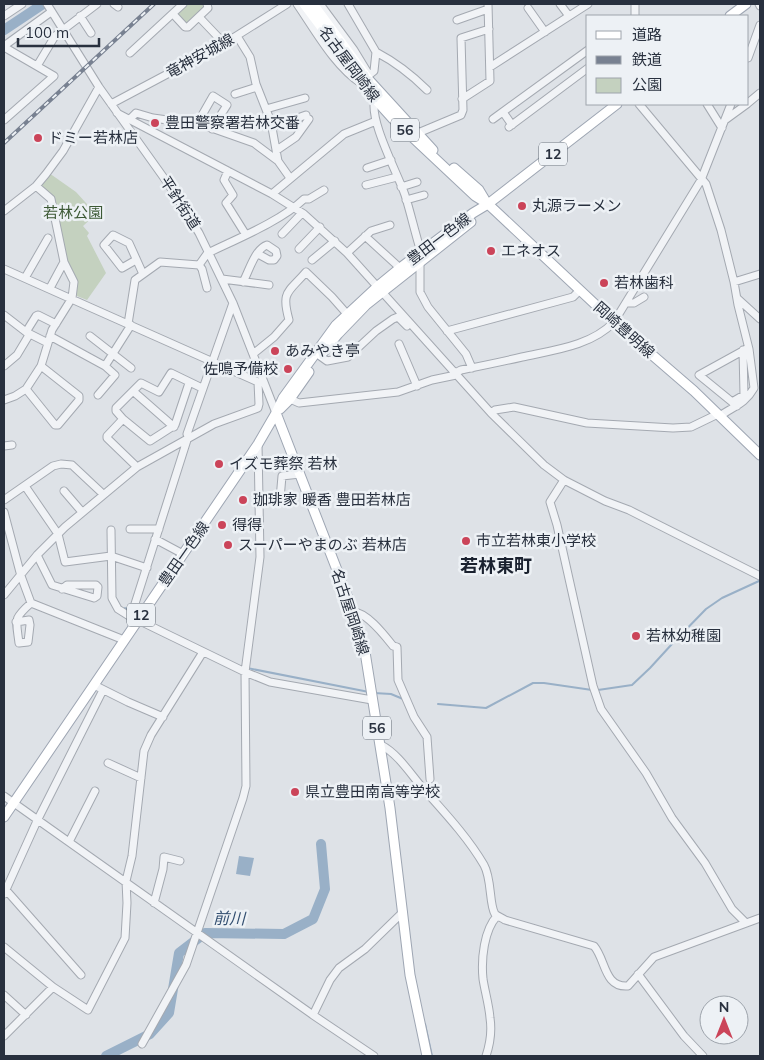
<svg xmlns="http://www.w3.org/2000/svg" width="764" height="1060" font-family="Mulish,'Noto Sans JP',sans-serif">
<rect width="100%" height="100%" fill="#dee2e7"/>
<path fill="#c4d1bf" d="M187 4 205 5 204 8 188 23 185 22 177 12Z
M49 173 76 192 96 214 83 226 89 233 87 236 106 273 87 300 77 296 76 293 65 257 54 201 41 186Z"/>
<path fill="#99b0c7" d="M239 856 254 858 250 876 236 874Z"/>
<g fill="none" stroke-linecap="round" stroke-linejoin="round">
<path stroke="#99b0c7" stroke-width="2" d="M125 608 131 612
M247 668 369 692
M598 690 632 685 650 668 672 644 706 609 722 598 759 581
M374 693 391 694 403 699
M438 704 486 708 533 683H544L592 690
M425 1024 432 1056"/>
<path stroke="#99b0c7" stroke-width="10" d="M4 30 43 4
M106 1056 150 1034 169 1013 179 953 205 933 284 934 313 919 325 889 321 844"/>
<g stroke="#a4a9b1" stroke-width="9">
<path id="minor" d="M47 4 99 87 169 185 199 233 233 303 276 413
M114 4 118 7
M297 4C315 30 335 67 362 84
M320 4 354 50 368 73
M348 4 376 52 374 71 369 75
M560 4 569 16
M759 4 760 6
M528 8 545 32
M173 14 185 27H188L208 8 207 4
M4 16 22 4
M80 16 91 33
M635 16V4
M199 17 219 38 222 45
M457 20 488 9
M237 36 250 57 256 84 271 122 278 161
M4 46 51 12
M4 47 54 76 4 120
M376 52C395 62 412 75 427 90
M130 53 183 4
M748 58 760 25
M37 66 55 36 97 4
M490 67 588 4
M235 94 257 87
M375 99C368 119 398 174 405 195 411 214 415 233 421 252
M462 99 490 81 488 4
M748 103 760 93
M111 104 222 45 287 4
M639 104 706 184 721 230 734 282 738 305 749 349 754 388C745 404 734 406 720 416
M707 104 722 128
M266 109 305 98
M503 112 512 125
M117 113 272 194 304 214 347 253 491 413 544 465 564 480 605 501 629 510 760 576
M130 119 136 113 153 118 203 125 254 143 278 161 290 178
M493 119 588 50
M725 120 747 104
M197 124 213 96 227 105 212 129
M272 127 306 115
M509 127 588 68
M418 133 461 115 463 110 461 38 489 29
M277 150 296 137 309 119
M367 168 391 160
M228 171 224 180 233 195 226 203 246 235
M366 185 397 177
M401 187 417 182
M272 194 344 134 376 121
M406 200 424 195
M4 211 36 186 46 174 63 151 99 87
M282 234 302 213
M365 236 400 268
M299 249 320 227
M210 252C239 238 281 221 304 199H309L324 190
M347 253 371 231 390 225
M136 260 122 268 104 245 113 235 129 243 143 274
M312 260 335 241
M420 261V292L428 307 466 354 472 368
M199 265 202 269 207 288
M4 269 258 382H262
M25 278 48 238
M222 279 269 285
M243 282C249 271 255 249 267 245L276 251 277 256 274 260H269L258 254
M734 282 760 274
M50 288 64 262
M737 298 760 319
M233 303 187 434 188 437 133 610 138 620 245 672 270 682 372 700
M626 303H634L644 297
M4 315 26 332 48 343
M128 324 135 280 160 262 199 265 209 251
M447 331 573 297 580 290
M26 332 36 316 38 315 56 324
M50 336 105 366 131 325
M90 336 131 368
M399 344 417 386
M253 354 274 337 289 320C281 291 288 293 306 272L332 297 347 314
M320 356 327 361 348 357 376 331 393 319 398 317 407 326
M4 366 17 355 29 335
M455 373 461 370C481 366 501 362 522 357 554 350 591 346 614 322L701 180 731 104
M26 389 55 425H58L79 400V396L41 366
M133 391 174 427
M98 395 115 375 105 366
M290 399 299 403 398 392 432 380 456 375
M4 400 15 396 26 389 41 366 52 330 72 298 74 282 64 262 51 199 36 186
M732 402 744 395 743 350
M737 406 699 375 748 348
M491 413 495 410 514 407 587 423 673 428 691 427 718 414
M123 419 150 441 175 425 189 383
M4 446 12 445
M137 467 107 438V436L123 419 116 411V408L141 383 159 392 171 373 202 388
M564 480 550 502 557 525 593 686 601 709 646 773 672 818 705 863 732 909 746 923
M25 486 58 534 65 562 111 556 147 568
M64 491 82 512
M259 499H280L282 476 300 474
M4 500 53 466 61 464 72 465 103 494
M4 512 21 576 31 603 124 640
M130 529H159
M111 530 112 598 118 609 137 621
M155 539 183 554
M37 555 52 585 94 598 97 596 98 587 96 585H67L62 589
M4 595 37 555 65 527 137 467 214 424 258 408 259 404 258 382
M353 612C367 612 385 636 393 646L397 647 398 680 414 717 427 737 430 779
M16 622 29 620 30 625 28 642 19 643C16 619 13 619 31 603
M94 685 128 702 163 717
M381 745C397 753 410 773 421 786 443 811 467 836 484 865 492 879 489 905 495 914 497 916 502 918 505 920L594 946C606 960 604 988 628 986L654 957 760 918
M108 763 141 778
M4 796 313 1015 374 1056
M69 842 95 791
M6 890 81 975
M4 894 37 821 103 690
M154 903 163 869 164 857 180 861
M4 947 53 987 88 1010 125 938 127 903 126 881 132 856 144 751 151 735 203 652
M638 974 684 1036 703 1056
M4 995 26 1015
M313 1015 330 980 339 968 365 949 403 912
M4 1036 53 987
M142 1044 186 965 243 798 246 786 245 672 260 557 258 444
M486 1056C490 1044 492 1031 490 1018 489 1005 485 992 483 979 481 959 484 930 497 916"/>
</g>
<g stroke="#9ea6b3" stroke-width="11">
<path id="major" d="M304 4 375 99 393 119 475 196 488 204 614 322 694 391 760 455
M313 4 369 80 433 150
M730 16 746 4
M454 168 479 190 485 200
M321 355 338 334 366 305 471 222
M280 409 290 399 309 372
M276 413 351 606 365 652 390 808 410 975 427 1056
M4 817 258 444 276 413 283 398 336 325 378 286 400 268 473 213 488 204 617 104"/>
</g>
<use href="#minor" stroke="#f1f3f6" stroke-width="7"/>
<use href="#major" stroke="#fff" stroke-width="9"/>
<g stroke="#788191" stroke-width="4">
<path id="rail" d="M4 143 154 4"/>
</g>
<use href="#rail" stroke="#edf1f5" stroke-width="2" stroke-dasharray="5.5" stroke-linecap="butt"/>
</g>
<g fill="#cb4459" stroke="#edf1f5" stroke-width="2">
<circle cx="155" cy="123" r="5"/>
<circle cx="38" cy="138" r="5"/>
<circle cx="522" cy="206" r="5"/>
<circle cx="491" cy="251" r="5"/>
<circle cx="604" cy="283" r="5"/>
<circle cx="275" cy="351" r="5"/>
<circle cx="288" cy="369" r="5"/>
<circle cx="219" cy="464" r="5"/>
<circle cx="243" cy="500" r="5"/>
<circle cx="222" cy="525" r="5"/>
<circle cx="466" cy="541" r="5"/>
<circle cx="228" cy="545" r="5"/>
<circle cx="636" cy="636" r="5"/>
<circle cx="295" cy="792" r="5"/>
</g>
<g text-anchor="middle" stroke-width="5" stroke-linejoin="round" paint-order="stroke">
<g fill="#edf1f5" stroke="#636a75" stroke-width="1">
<rect x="391" y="118.5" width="28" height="23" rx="4"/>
<rect x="539" y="142.5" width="28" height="23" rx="4"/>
<rect x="127" y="603.5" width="28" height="23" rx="4"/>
<rect x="363" y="716.5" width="28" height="23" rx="4"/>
</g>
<g font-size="14" font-weight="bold" fill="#28303e">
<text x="405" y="135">56</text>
<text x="553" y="159">12</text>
<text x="141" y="620">12</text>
<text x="377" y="733">56</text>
</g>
<g font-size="15" fill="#28303e" stroke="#edf1f5">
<text transform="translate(200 56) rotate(-29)" y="5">竜神安城線</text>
<text transform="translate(349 64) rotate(53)" y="5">名古屋岡崎線</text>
<text transform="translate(180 203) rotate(57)" y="5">平針街道</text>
<text transform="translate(439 239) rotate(-37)" y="5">豊田一色線</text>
<text transform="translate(624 330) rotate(42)" y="5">岡崎豊明線</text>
<text transform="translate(184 554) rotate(-55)" y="5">豊田一色線</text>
<text transform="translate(350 612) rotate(72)" y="5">名古屋岡崎線</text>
</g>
<g font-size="15" fill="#28303e" stroke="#edf1f5" text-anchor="start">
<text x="165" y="128">豊田警察署若林交番</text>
<text x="48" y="143">ドミー若林店</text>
<text x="532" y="211">丸源ラーメン</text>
<text x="501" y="256">エネオス</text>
<text x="614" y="288">若林歯科</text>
<text x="285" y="356">あみやき亭</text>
<text x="278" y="374" text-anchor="end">佐鳴予備校</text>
<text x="229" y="469">イズモ葬祭 若林</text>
<text x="253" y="505">珈琲家 暖香 豊田若林店</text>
<text x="232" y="530">得得</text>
<text x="476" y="546">市立若林東小学校</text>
<text x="238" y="550">スーパーやまのぶ 若林店</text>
<text x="646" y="641">若林幼稚園</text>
<text x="305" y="797">県立豊田南高等学校</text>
</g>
<g font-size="15" fill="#3c5935" stroke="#edf1f5">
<text x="73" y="218">若林公園</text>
</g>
<g font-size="16" font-style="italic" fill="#334f71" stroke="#edf1f5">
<text transform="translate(229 918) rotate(1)" y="6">前川</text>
</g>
<g font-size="18" font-weight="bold" fill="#1a212f" stroke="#edf1f5">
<text x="496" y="572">若林東町</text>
</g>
</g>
<rect width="764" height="1060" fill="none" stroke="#28303e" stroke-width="10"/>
<rect x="586" y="15" width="162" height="90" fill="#edf1f5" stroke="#9ea4ac"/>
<rect x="596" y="31" width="25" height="8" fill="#ffffff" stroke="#9ea4ac"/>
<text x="632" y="40" font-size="15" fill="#28303e">道路</text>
<rect x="596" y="56" width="25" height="8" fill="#788191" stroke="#9ea4ac"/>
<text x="632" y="65" font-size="15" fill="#28303e">鉄道</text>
<rect x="596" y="78" width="25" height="15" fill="#c4d1bf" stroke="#9ea4ac"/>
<text x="632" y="90" font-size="15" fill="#28303e">公園</text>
<g transform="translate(724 1020)"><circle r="24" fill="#edf1f5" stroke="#9ea4ac"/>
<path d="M0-4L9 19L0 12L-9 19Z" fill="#cb4459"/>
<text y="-8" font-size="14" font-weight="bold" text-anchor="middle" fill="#28303e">N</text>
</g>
<path d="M18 38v8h81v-8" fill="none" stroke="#28303e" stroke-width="2.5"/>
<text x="25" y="38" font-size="15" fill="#28303e" stroke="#edf1f5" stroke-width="4" paint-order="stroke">100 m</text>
</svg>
